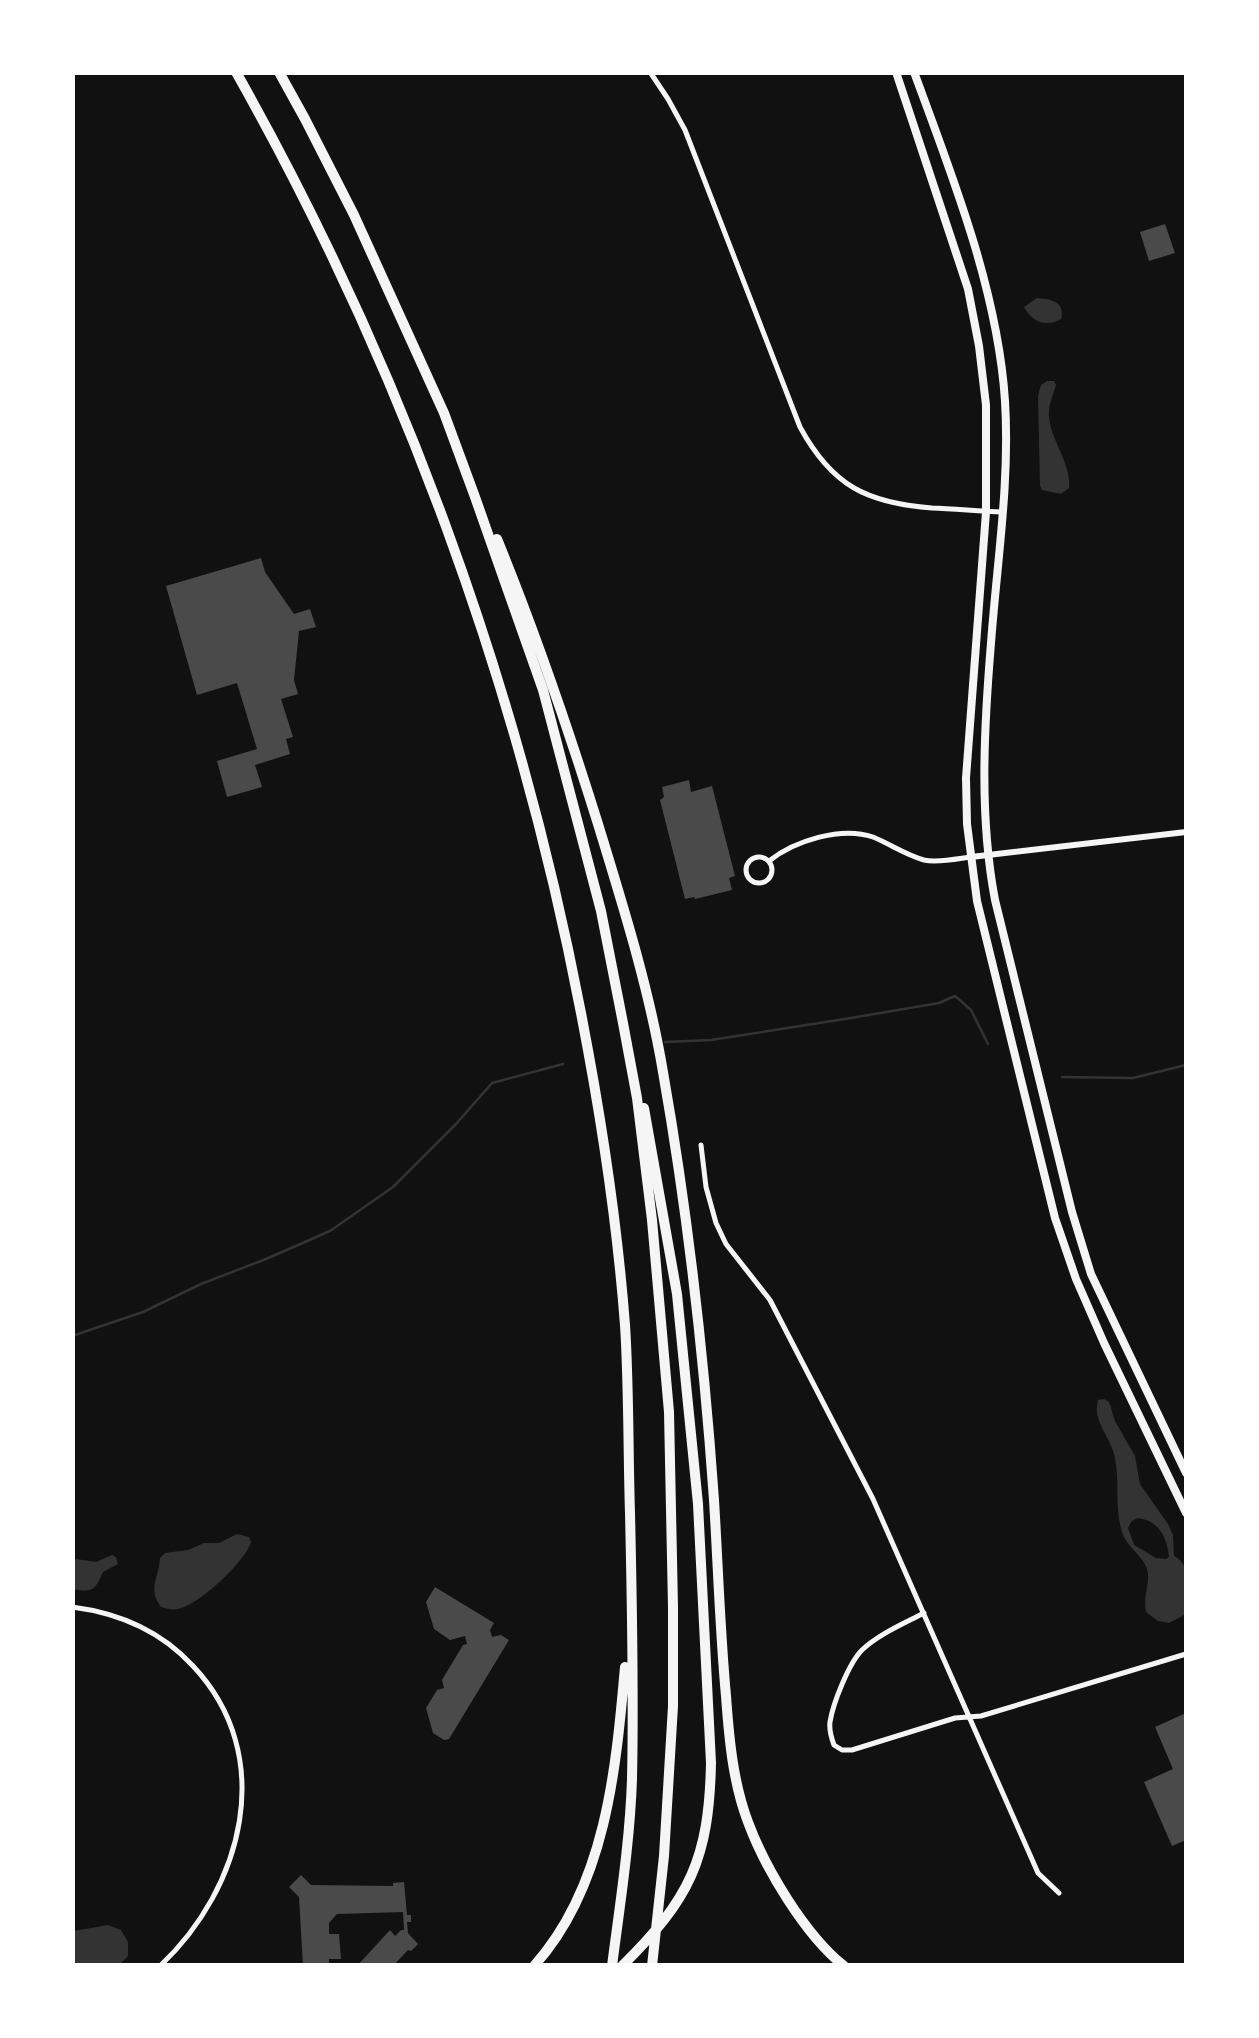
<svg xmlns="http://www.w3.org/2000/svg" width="1259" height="2038" font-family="'Sofia Sans Condensed',sans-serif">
<rect width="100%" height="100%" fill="#111"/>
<path fill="#333" fill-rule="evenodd" d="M1037 298C1051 299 1066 302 1061 319 1046 328 1031 321 1024 307Z
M1047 381H1054L1056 385C1053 396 1048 405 1049 417 1051 441 1071 462 1069 488L1061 494 1042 490 1040 485 1038 396 1041 385Z
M1104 1399 1109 1402 1115 1421 1135 1456 1140 1484 1168 1524 1173 1535 1174 1556C1193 1565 1187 1594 1186 1614L1169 1623 1158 1621 1146 1612C1143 1596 1149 1586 1148 1574 1147 1559 1129 1549 1123 1535 1114 1509 1120 1484 1115 1458 1111 1436 1092 1423 1098 1400ZM1138 1518C1159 1521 1167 1537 1169 1557L1166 1559 1156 1558 1134 1545 1128 1528 1132 1521Z
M237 1534 249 1537 251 1542C245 1562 199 1605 178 1609 172 1610 168 1609 161 1607 147 1588 159 1579 160 1558L165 1553 188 1550 204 1543H219Z
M112 1555 116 1557 118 1564 103 1572C95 1590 93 1593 73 1589V1562L76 1559 96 1562Z
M108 1925 121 1930 128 1942V1956L119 1965H73V1931Z"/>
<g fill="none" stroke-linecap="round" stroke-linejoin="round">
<path stroke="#333" stroke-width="2.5" d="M665 1042 711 1040 851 1018 939 1003 955 996 971 1010 988 1044
M1062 1077 1133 1078 1186 1065
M72 1336 143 1312 201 1284 266 1259 330 1231 393 1187 456 1124 492 1083 563 1064"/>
</g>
<path fill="#4a4a4a" d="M1165 224 1175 253 1149 261 1140 232Z
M261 558 265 572 294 614 310 609 316 627 299 631 294 680 298 694 281 699 293 737 286 739 290 754 255 765 262 787 227 797 217 761 257 749 237 683 197 695 166 586Z
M689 780 691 792 712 786 735 876 729 878 732 890 695 899 694 897 685 899 660 800 664 797 662 787Z
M435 1587 494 1623 490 1630 492 1637 501 1635 509 1640 449 1739 444 1740 433 1733 426 1708 437 1690 444 1688 442 1680 463 1645 467 1644 465 1636 450 1640 434 1629 426 1602Z
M1186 1713V1840L1172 1846 1144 1782 1173 1769 1155 1727Z
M301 1875 311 1885 393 1886V1883L404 1882 407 1915H411V1922H407L408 1933 418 1944 411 1951 408 1950 393 1966H357L390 1930 395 1936 401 1930H404L403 1912 337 1914 329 1923V1934H339L341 1959H329V1966H303L299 1897 289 1887Z"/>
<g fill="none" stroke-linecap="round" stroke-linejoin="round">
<path stroke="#f5f5f5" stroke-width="5" d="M650 72 668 99 685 130 800 427C832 486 867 503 932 508 955 509 979 511 1002 512
M746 870a13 13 0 1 1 26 0a13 13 0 1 1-26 0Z
M769 861C794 841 841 826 873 837 890 844 906 855 924 860 938 863 956 859 971 857
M701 1145 706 1187 716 1223 726 1244 770 1300 873 1499 1038 1873 1059 1893
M72 1607C119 1613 161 1631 193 1666 278 1756 243 1888 160 1966
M924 1613C903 1624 879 1634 862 1650 849 1663 833 1703 830 1722 829 1730 831 1737 834 1745L842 1750H852L955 1718 981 1716 1186 1654"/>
<path stroke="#f5f5f5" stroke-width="6" d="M971 857 1186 832"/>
<path stroke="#f5f5f5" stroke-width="8" d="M896 72 968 289 979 346 986 405V512L966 778 967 824 977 901 1055 1218 1076 1279 1104 1343 1186 1513
M914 72C952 175 998 291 1005 401 1010 482 997 562 991 643 984 728 979 816 995 900L1072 1212 1091 1274 1186 1473"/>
<path stroke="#f5f5f5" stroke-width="10" d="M236 72C401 364 518 684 581 1013 601 1116 617 1220 625 1325 629 1387 628 1451 630 1513 632 1601 634 1690 632 1779 630 1841 620 1904 612 1966
M279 72 305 119 354 215 444 413 475 497 543 690 601 911 623 1023 637 1098 652 1220 669 1412 673 1607V1706L664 1856 652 1966
M497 539C535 632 568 728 598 824 623 906 649 988 663 1072 688 1214 704 1357 714 1500 718 1565 720 1631 726 1696 729 1738 733 1783 748 1822 765 1868 805 1935 844 1966
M534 1966C606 1886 616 1769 625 1667
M622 1966C690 1899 709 1859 711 1763L698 1504 677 1294 644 1108"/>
</g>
<rect width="1259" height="2038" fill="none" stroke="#ffffff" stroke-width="150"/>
</svg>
